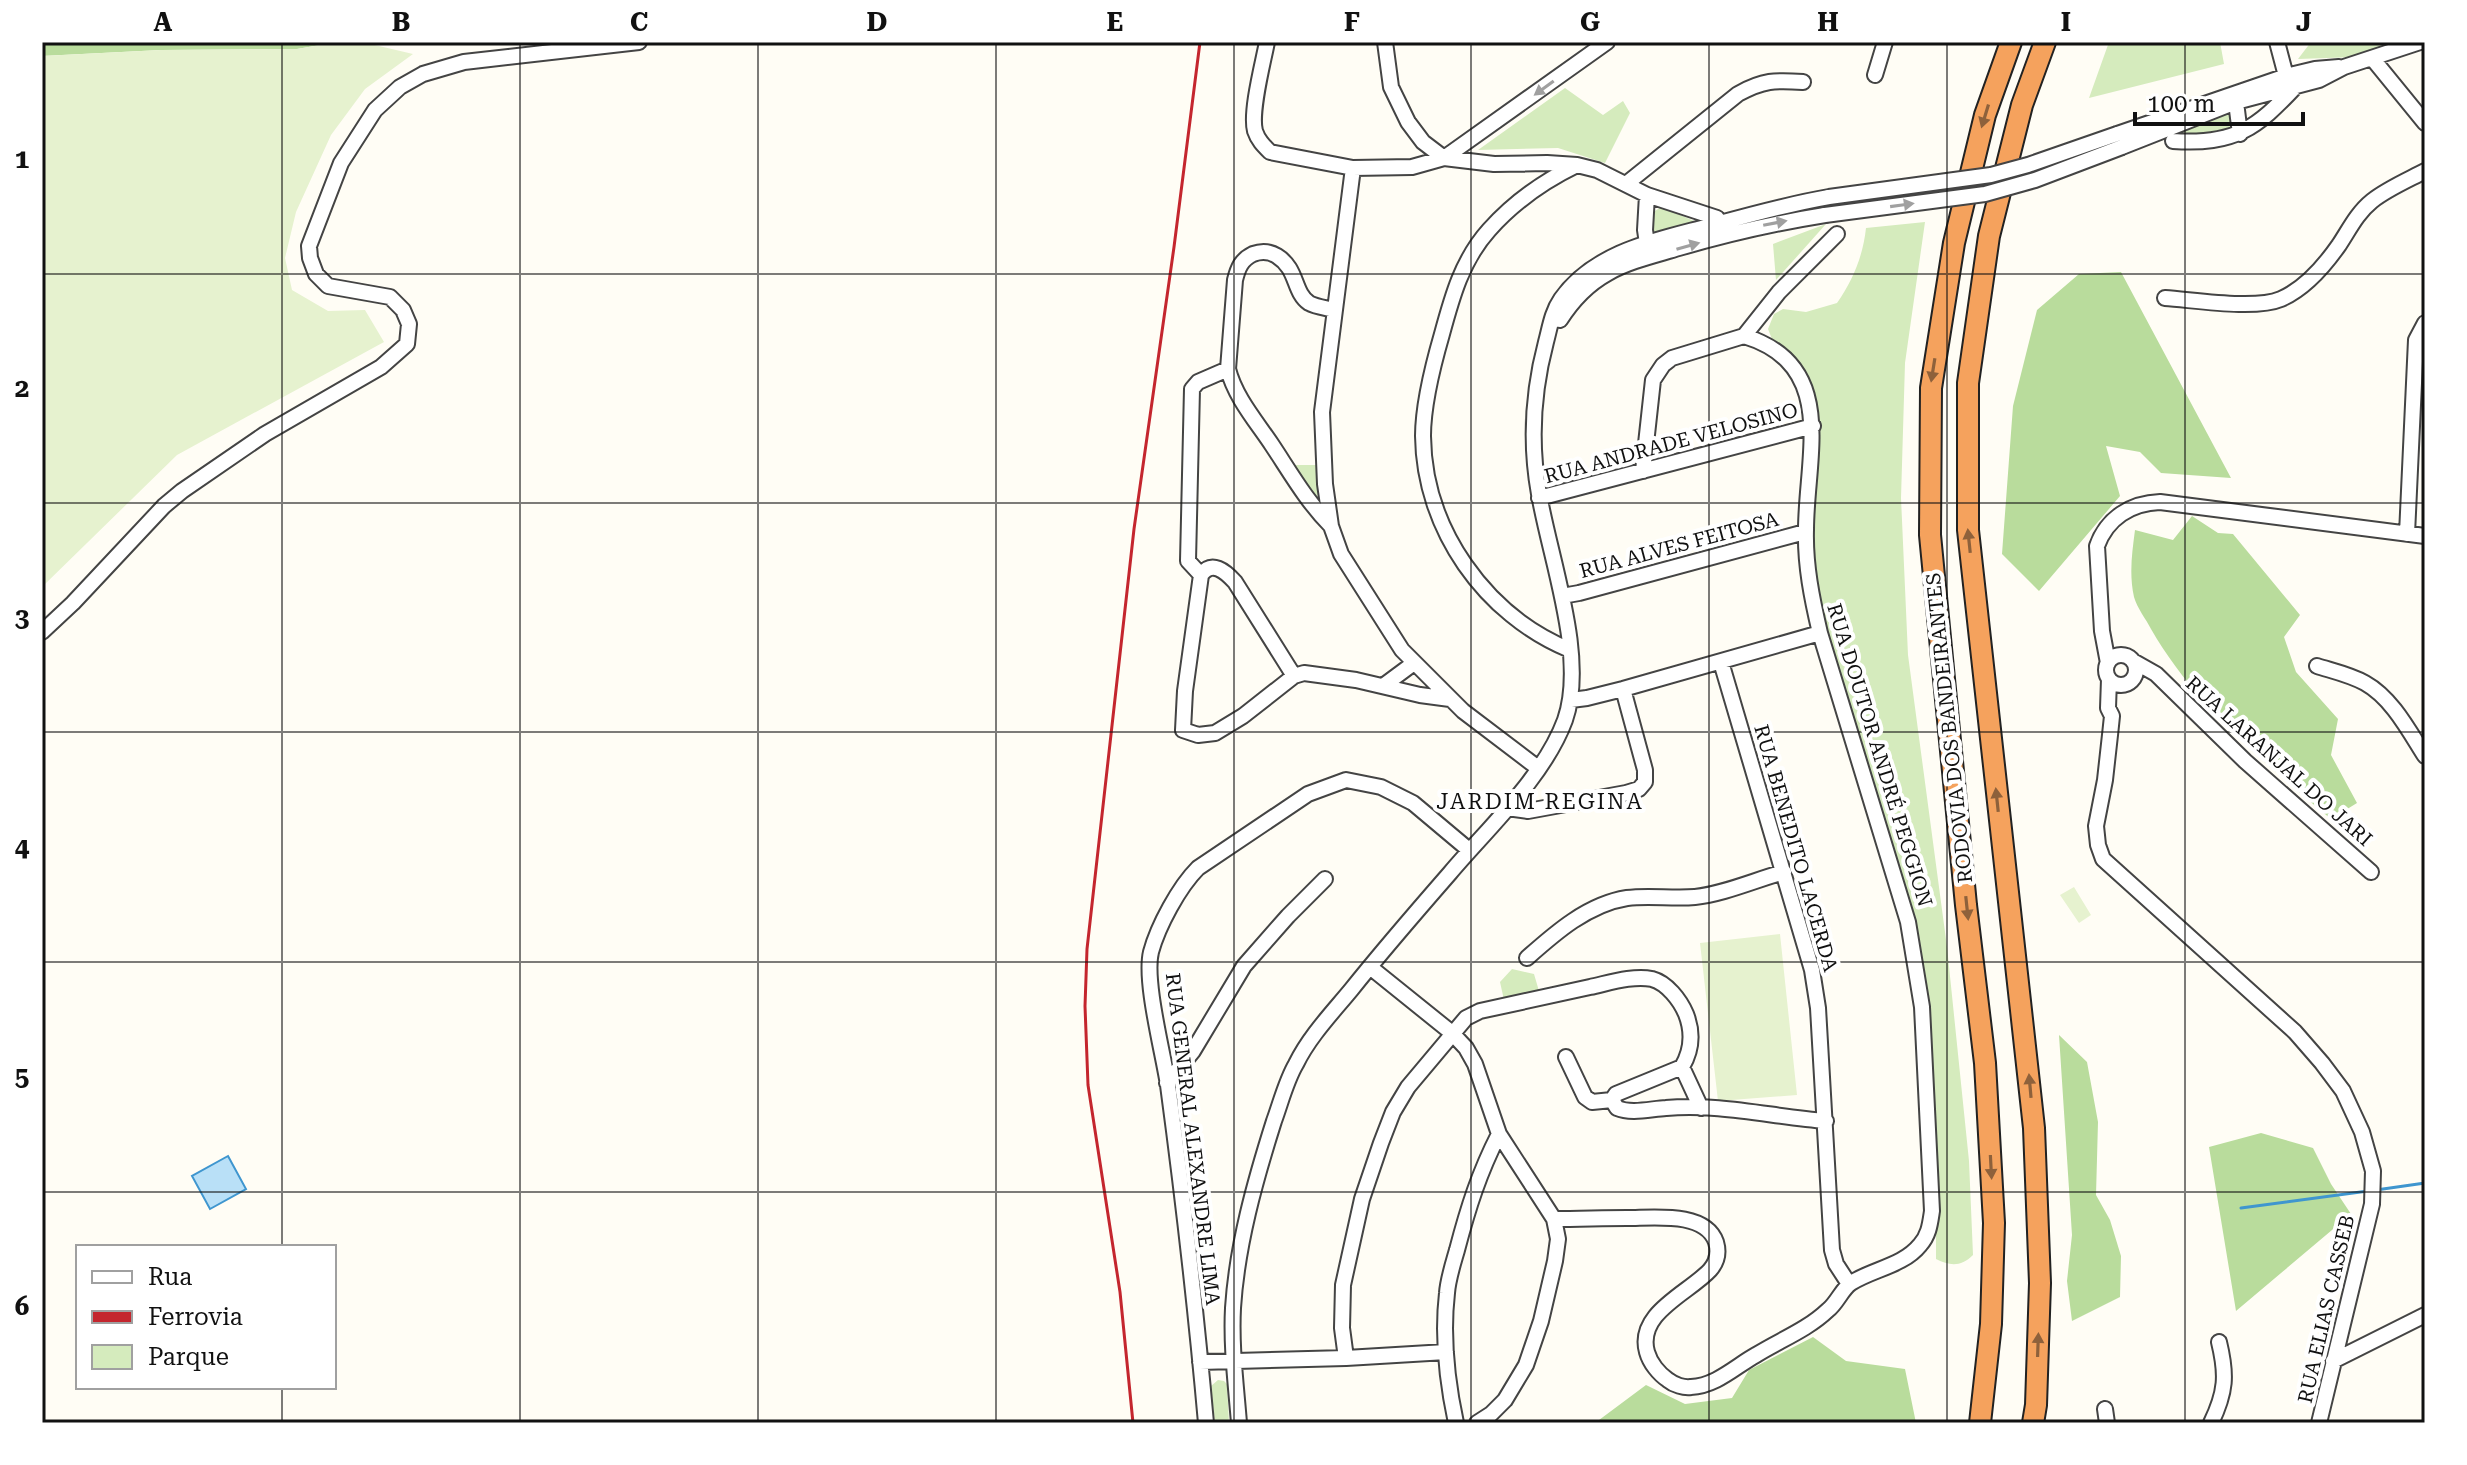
<svg xmlns="http://www.w3.org/2000/svg" width="2467" height="1465" font-family="'Roboto Serif',serif">
<rect width="100%" height="100%" fill="#fffdf5"/>
<path fill="#d5ebbd" d="M2109 42H2220L2224 64 2089 98Z
M2311 42H2390L2356 57 2298 59Z
M1565 88 1603 115 1623 101 1630 113 1605 163 1558 148 1478 150Z
M2230 112H2235L2237 129 2219 137 2173 135 2176 127Z
M1661 207 1699 223 1657 234 1652 229 1655 211Z
M1925 222 1905 363 1901 498 1908 655 1947 947 1969 1161 1973 1255C1961 1267 1950 1266 1936 1259V1204L1927 1007 1815 589 1810 532 1818 426 1815 404 1811 386 1774 344 1768 329 1774 314 1783 309 1806 312 1837 303C1853 280 1863 256 1866 228Z
M1826 224 1776 280 1773 244Z
M1292 465H1316L1318 500Z
M1512 969 1534 974 1539 991 1504 1000 1500 982Z
M1218 1380 1224 1381 1227 1384 1229 1423H1215L1211 1386Z"/>
<path fill="#b9dc9c" d="M42 42H337L297 49 161 50 42 56Z
M2121 272 2231 478 2161 473 2140 452 2106 446 2120 496 2039 591 2002 554 2013 406 2037 310 2079 274Z
M2192 516 2218 533 2233 534 2300 615 2284 637 2296 672 2338 719 2331 755 2357 803 2331 819C2266 765 2194 704 2151 629 2146 619 2137 608 2134 597 2129 574 2132 553 2135 530L2173 540Z
M2059 1035 2087 1062 2098 1122 2096 1195 2110 1220 2121 1256 2120 1297 2072 1321 2067 1281 2072 1235Z
M2261 1133 2313 1148 2331 1184 2351 1214 2236 1311 2209 1147Z
M1813 1337 1846 1361 1905 1369 1916 1423H1595L1646 1385 1685 1404 1732 1398 1749 1370Z"/>
<path fill="#e6f2cf" d="M337 42H362L413 54 365 89 331 135 296 212 285 258 292 290 328 311 365 310 384 342 177 455 42 587V56L161 50 297 49Z
M2074 887 2091 915 2079 923 2060 895Z
M1780 934 1797 1095 1718 1101 1700 943Z"/>
<path fill="#b9e0f7" stroke="#3f96cf" stroke-width="2" d="M228 1156 246 1189 210 1209 192 1176Z"/>
<g fill="none" stroke-linecap="round" stroke-linejoin="round">
<path stroke="#3f96cf" stroke-width="3" d="M2376 1190 2425 1183
M2241 1208 2368 1191"/>
<g stroke="#444" stroke-width="18">
<path id="minor" d="M1267 42C1263 63 1250 112 1255 131 1258 140 1263 145 1270 152L1353 168 1412 167 1444 158 1607 42
M1385 42 1391 87 1408 122 1423 142 1444 158 1494 164 1547 163 1577 165 1597 170 1647 195 1717 218 1726 235
M2277 42 2286 76
M2372 58 2425 123
M1875 75 1885 42
M2236 102 2240 134
M2117 134 2286 76 2315 69 2339 67
M2173 141C2235 145 2256 129 2297 85
M2122 147 2236 102 2319 80 2344 67 2420 42
M1353 168 1322 412 1325 484 1331 526 1341 554 1402 650 1463 711 1538 768
M1626 184 1738 94C1763 80 1775 80 1803 82
M1647 195 1645 230 1648 250
M2165 298C2195 300 2255 310 2281 299 2304 289 2325 265 2339 245 2349 230 2357 213 2372 201 2387 189 2408 180 2425 171
M1560 320C1572 301 1588 284 1608 273 1629 261 1656 255 1679 248 1727 234 1775 223 1825 215
M1744 336 1779 292 1837 234
M1643 471 1653 380 1663 365 1672 358 1744 336
M1539 498 1813 426
M1331 526C1307 502 1290 472 1272 445 1256 421 1235 397 1228 369L1235 280C1238 268 1241 260 1253 254 1261 251 1269 251 1277 256 1298 269 1293 292 1309 303 1316 307 1327 308 1334 310
M2407 534 2416 340 2425 323
M1201 575 1188 561 1192 389 1198 382 1228 369
M1562 596 1579 593 1805 532
M42 632 73 603 164 506 182 491 265 434 381 367 407 344 409 324 403 310 390 297 328 286 316 274 310 258 309 246 341 163 375 110 400 87 423 74 464 62 639 42
M1570 650C1485 615 1424 529 1423 436 1423 404 1433 365 1442 334 1452 297 1462 260 1489 230 1513 203 1544 181 1577 165
M2106 670a15 15 0 1 1 30 0a15 15 0 1 1-30 0Z
M2133 661 2156 674 2245 761 2371 872
M1721 662 1812 970 1818 1008 1832 1250 1836 1264 1849 1284
M2108 663 2102 631 2097 546C2107 518 2131 503 2160 502L2425 536
M2317 666C2333 671 2351 675 2365 683 2392 698 2409 731 2425 756
M1294 676 1235 582C1225 571 1212 560 1201 575L1185 691 1183 730 1198 735 1215 733 1243 716 1294 676 1304 673 1356 680 1420 695 1450 699
M2109 679 2108 708 2112 716 2110 735 2105 780 2096 826 2098 845 2103 859 2295 1032 2322 1063 2343 1091 2362 1132 2373 1171 2372 1204 2319 1423
M1383 686 1414 663
M1571 700 1587 698 1623 689 1820 633
M1507 808 1528 811 1626 793 1639 789 1645 782V770L1623 689
M1527 958C1555 933 1588 904 1627 898 1649 895 1672 899 1695 897 1724 894 1755 880 1784 872
M1370 967 1452 1033 1466 1048 1475 1064 1499 1134 1554 1219 1558 1239 1555 1261 1541 1321 1526 1365 1505 1400 1491 1414 1477 1423
M1566 1057 1585 1097 1592 1102 1612 1100
M1682 1067 1701 1108
M1167 1083 1193 1051 1244 966 1288 916 1325 879
M1554 1219C1579 1219 1603 1218 1627 1218 1653 1218 1705 1211 1716 1242 1719 1252 1717 1262 1710 1270 1689 1293 1636 1313 1647 1352 1650 1363 1659 1374 1668 1380 1674 1385 1684 1388 1691 1387 1716 1386 1736 1366 1756 1355 1780 1340 1807 1330 1828 1310 1837 1303 1842 1289 1851 1283 1873 1269 1903 1266 1920 1245 1929 1235 1930 1224 1932 1211L1922 1007 1908 922 1820 633C1812 599 1805 565 1806 530 1806 456 1839 365 1744 336
M1346 1358 1342 1328 1343 1285 1362 1199 1381 1143 1393 1112 1408 1087 1466 1018 1480 1011C1517 1003 1554 995 1590 987 1609 983 1633 975 1652 979 1667 983 1680 1000 1686 1014 1693 1032 1692 1050 1682 1067L1616 1094 1612 1100 1617 1108C1631 1114 1650 1109 1666 1108 1719 1103 1773 1117 1826 1121
M2333 1361 2425 1315
M1200 1362 1346 1358 1446 1352
M2105 1409 2107 1423
M1206 1423C1196 1310 1183 1197 1168 1085 1163 1052 1144 981 1151 952 1158 926 1179 887 1198 868L1308 794 1346 780 1381 787 1413 803 1469 850
M1239 1423C1236 1385 1231 1347 1233 1308 1237 1245 1255 1181 1274 1121 1281 1102 1286 1081 1296 1064 1309 1037 1332 1013 1351 990 1383 950 1416 912 1450 873 1488 828 1544 777 1565 720 1587 657 1550 559 1539 494 1530 444 1533 391 1546 342 1550 327 1552 312 1561 299 1595 251 1657 240 1709 226 1749 215 1788 204 1829 197
M1456 1423C1447 1381 1442 1336 1447 1293 1448 1279 1453 1264 1457 1250 1468 1208 1479 1173 1499 1134
M2211 1423C2226 1392 2227 1375 2219 1342"/>
</g>
<g stroke="#222" stroke-width="24">
<path id="highway" d="M1980 1423 1991 1324 1994 1223 1985 1063 1966 905 1930 535 1931 388 1954 243 1985 115 2011 42
M2033 1423 2036 1405 2040 1283 2034 1128 1968 530V383L1989 236 2022 105 2045 42"/>
</g>
<use href="#minor" stroke="#fff" stroke-width="14"/>
<use href="#highway" stroke="#f5a25d" stroke-width="20"/>
<path stroke="#c4262e" stroke-width="3" d="M1133 1423 1120 1292 1088 1085 1085 1006 1087 949 1134 529 1174 247 1200 42"/>
<g stroke="#444" stroke-width="18" stroke-linecap="butt">
<path id="minor-bridge" d="M1829 197 1991 175 2028 165 2117 134
M1825 215 1985 194 2035 180 2122 147"/>
</g>
<use href="#minor-bridge" stroke="#fff" stroke-width="14"/>
</g>
<defs><path id="oneway-solid" d="M-6-.8H1V-3.2L6.5 0L1 3.2V.8H-6Z" transform="scale(2)"/></defs>
<g fill="#a0a0a0">
<use href="#oneway-solid" transform="translate(1544 88) rotate(144)"/>
<use href="#oneway-solid" transform="translate(1902 205) rotate(-8)"/>
<use href="#oneway-solid" transform="translate(1775 223) rotate(-11)"/>
<use href="#oneway-solid" transform="translate(1688 246) rotate(-16)"/>
</g>
<g fill="#8e613b">
<use href="#oneway-solid" transform="translate(1985 116) rotate(107)"/>
<use href="#oneway-solid" transform="translate(1933 370) rotate(99)"/>
<use href="#oneway-solid" transform="translate(1969 541) rotate(-96)"/>
<use href="#oneway-solid" transform="translate(1997 800) rotate(-96)"/>
<use href="#oneway-solid" transform="translate(1967 908) rotate(84)"/>
<use href="#oneway-solid" transform="translate(2030 1086) rotate(-95)"/>
<use href="#oneway-solid" transform="translate(1991 1167) rotate(87)"/>
<use href="#oneway-solid" transform="translate(2038 1345) rotate(-88)"/>
</g>
<path fill="none" stroke="#111" stroke-width="2" stroke-opacity="0.55" d="M282 42V1247M520 42V1423M758 42V1423M996 42V1423M1234 42V1423M1471 42V1423M1709 42V1423M1947 42V1423M2185 42V1423M42 274H2425M42 503H2425M42 732H2425M42 962H2425M42 1192H2425M282 1387V1423"/>
<g text-anchor="middle" stroke-width="8" stroke-linejoin="round" paint-order="stroke">
<g font-size="20" fill="#111" stroke="#fff">
<text transform="translate(1671 443) rotate(-15)" y="7">RUA ANDRADE VELOSINO</text>
<text transform="translate(1679 545) rotate(-15)" y="7">RUA ALVES FEITOSA</text>
<text transform="translate(1949 728) rotate(-96)" y="7">RODOVIA DOS BANDEIRANTES</text>
<text transform="translate(1880 755) rotate(73)" y="7">RUA DOUTOR ANDRÉ PEGGION</text>
<text transform="translate(2279 761) rotate(42)" y="7">RUA LARANJAL DO JARI</text>
<text transform="translate(1796 848) rotate(74)" y="7">RUA BENEDITO LACERDA</text>
<text transform="translate(1193 1139) rotate(83)" y="7">RUA GENERAL ALEXANDRE LIMA</text>
<text transform="translate(2326 1309) rotate(-77)" y="7">RUA ELIAS CASSEB</text>
</g>
<g font-size="22" letter-spacing="2" fill="#111" stroke="#fff">
<text x="1540" y="809">JARDIM REGINA</text>
</g>
</g>
<rect width="2467" height="1465" fill="none" stroke="#ffffff" stroke-width="88"/>
<rect x="76" y="1245" width="260" height="144" fill="#ffffff" stroke="#a0a0a0" stroke-width="2"/>
<rect x="92" y="1271" width="40" height="12" fill="#ffffff" stroke="#a0a0a0" stroke-width="2"/>
<text x="148" y="1285" font-size="24" fill="#111111">Rua</text>
<rect x="92" y="1311" width="40" height="12" fill="#c4262e" stroke="#a0a0a0" stroke-width="2"/>
<text x="148" y="1325" font-size="24" fill="#111111">Ferrovia</text>
<rect x="92" y="1345" width="40" height="24" fill="#d5ebbd" stroke="#a0a0a0" stroke-width="2"/>
<text x="148" y="1365" font-size="24" fill="#111111">Parque</text>
<path d="M2135 112v12h168v-12" fill="none" stroke="#111111" stroke-width="4"/>
<text x="2147" y="112" font-size="24" fill="#111111" stroke="#ffffff" stroke-width="6" paint-order="stroke">100 m</text>
<rect x="44" y="44" width="2379" height="1377" fill="none" stroke="#111" stroke-width="3"/>
<g font-size="26" text-anchor="middle" font-weight="bold" fill="#111">
<text x="163" y="31">A</text>
<text x="401" y="31">B</text>
<text x="639" y="31">C</text>
<text x="877" y="31">D</text>
<text x="1115" y="31">E</text>
<text x="1352" y="31">F</text>
<text x="1590" y="31">G</text>
<text x="1828" y="31">H</text>
<text x="2066" y="31">I</text>
<text x="2304" y="31">J</text>
<text x="22" y="168">1</text>
<text x="22" y="397">2</text>
<text x="22" y="627">3</text>
<text x="22" y="856">4</text>
<text x="22" y="1086">5</text>
<text x="22" y="1315">6</text>
</g>
</svg>
